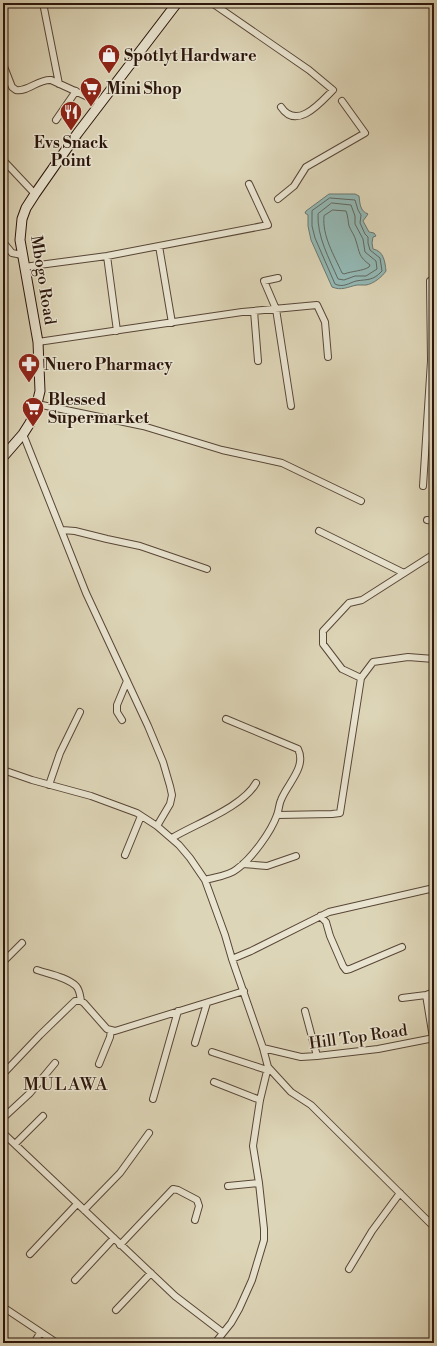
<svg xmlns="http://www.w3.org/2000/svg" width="437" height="1346" font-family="'Libre Bodoni',serif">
<rect width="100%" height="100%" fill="#ddd5b7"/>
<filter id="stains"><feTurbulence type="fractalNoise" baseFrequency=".005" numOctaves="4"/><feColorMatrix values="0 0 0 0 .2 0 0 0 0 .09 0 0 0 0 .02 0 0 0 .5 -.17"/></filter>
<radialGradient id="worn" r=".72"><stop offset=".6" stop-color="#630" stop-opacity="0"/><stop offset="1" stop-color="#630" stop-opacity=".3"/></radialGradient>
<path fill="#93b8b4" stroke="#6a7771" d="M329 194H355L359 196C360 204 360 211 368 214L363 221 369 232 374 233 376 236 373 237 372 243 373 249C384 251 385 262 386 271 382 277 373 284 366 285 363 285 360 285 357 285 347 287 342 291 332 287L311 240 308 226V215L305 213 306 211Z"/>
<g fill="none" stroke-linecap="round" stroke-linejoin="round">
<path stroke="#606760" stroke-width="1" d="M330 198 355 200 358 210 361 215 360 223 365 234 368 237V243L370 250 380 258 382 271C373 281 368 279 356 281 349 283 343 288 335 284L315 238 312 226V211Z
M332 203 351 205 355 216V224L363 239 365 252 376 261 377 269 366 276H355L344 280 338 279C329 258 317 237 318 214Z
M333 210 346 211C348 216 348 221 349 226 351 231 355 236 356 241 360 253 358 256 370 265L369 267C363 271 352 271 344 274L342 273C334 255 322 236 324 216Z"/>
<g stroke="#584637" stroke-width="8">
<path id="minor" d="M43 3 59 84
M212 3 309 70 333 90C321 102 297 131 281 107
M3 64 12 87 16 90C28 92 38 79 51 80L101 103
M56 120 76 91
M3 160 35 194
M278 199 294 186 306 167 365 133 342 101
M3 242 12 253 22 255
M159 246 172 323
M107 256 117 331
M24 267 107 256 268 225 249 184
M278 278 264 281 276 309 291 406
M430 281 431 361
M254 311 258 361
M38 342 242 312 317 305 325 322 328 357
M37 404 143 426 222 450 282 463 361 501
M23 434 86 593 148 726 163 762 170 786 172 795 170 804 157 826
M423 486 431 361H434
M427 520 434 521
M62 530 75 531 107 539 140 546 207 569
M319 531 404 573
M361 678 342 669 323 644V631L349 603 362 600 434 554
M122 720 117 712V705L127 681
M3 770 32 780 91 796 137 813 157 826 179 845 190 858 205 880 225 935 232 959 263 1048 268 1067 260 1100 253 1146 259 1183 264 1229V1240L252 1280 239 1309 231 1323 215 1343
M49 785 60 753 80 712
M277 815 332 814 340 813 361 678 373 662 408 657 434 659
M172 838C195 824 243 807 256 783
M125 855 141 816
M243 864 267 866 296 856
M205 880C215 877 229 876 237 869 252 858 271 832 277 815 279 810 279 804 281 800 287 784 307 767 298 749L226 719
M320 916 326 922 330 936 343 966 346 970 350 969 402 947
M232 959 251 951 329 912 434 888
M3 962 22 943
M37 970C49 974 67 977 76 986 80 990 80 996 81 1001
M426 995 433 1038
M402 998 426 995 434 992
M305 1011 317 1056
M195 1043 207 1003
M263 1048 301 1057 317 1056 378 1049 434 1038
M212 1052 267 1070
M99 1064 110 1037 111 1030
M268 1067 291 1092 311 1105 434 1227
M3 1074 40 1035 75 1001H81L84 1003 107 1029 115 1031 244 991
M214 1082 260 1100
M153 1099 178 1011
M3 1118 30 1093 55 1063
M3 1133 175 1296 222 1332
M15 1144 43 1116
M228 1186 259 1183
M84 1210 120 1173 149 1133
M120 1245 173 1189 178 1190 197 1200 199 1206 195 1220
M30 1254 77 1204
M349 1269 372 1231 400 1193
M75 1280 114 1238
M3 1307 57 1343
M116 1310 151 1273
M34 1343 40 1333"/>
</g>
<g stroke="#2c160c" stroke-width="11">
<path id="secondary" d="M3 457 23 434 30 423 35 412 40 391 38 342 20 240 22 219 26 208 35 194 77 134 177 3"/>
</g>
<use href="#minor" stroke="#e9e4d0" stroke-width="6"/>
<use href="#secondary" stroke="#e9e4d0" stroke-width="9"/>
</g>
<defs>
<g id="shop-pin" transform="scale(1.15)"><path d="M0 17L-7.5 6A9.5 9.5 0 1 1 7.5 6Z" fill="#8f2418" stroke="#e9e4d0"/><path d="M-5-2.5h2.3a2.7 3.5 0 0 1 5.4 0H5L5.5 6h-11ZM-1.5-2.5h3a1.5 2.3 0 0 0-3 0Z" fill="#fff"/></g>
<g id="supermarket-pin" transform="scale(1.15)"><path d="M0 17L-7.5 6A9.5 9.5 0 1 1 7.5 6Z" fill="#8f2418" stroke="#e9e4d0"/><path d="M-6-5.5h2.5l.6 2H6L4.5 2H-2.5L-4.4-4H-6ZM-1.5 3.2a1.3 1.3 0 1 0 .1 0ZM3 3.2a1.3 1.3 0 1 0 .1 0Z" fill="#fff"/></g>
<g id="restaurant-pin" transform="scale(1.15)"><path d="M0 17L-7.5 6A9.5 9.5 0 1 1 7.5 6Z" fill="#8f2418" stroke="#e9e4d0"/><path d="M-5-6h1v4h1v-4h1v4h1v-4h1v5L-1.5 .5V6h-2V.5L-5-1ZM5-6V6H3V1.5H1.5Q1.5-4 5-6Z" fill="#fff"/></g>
<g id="pharmacy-pin" transform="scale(1.15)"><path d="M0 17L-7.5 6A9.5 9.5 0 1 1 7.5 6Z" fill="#8f2418" stroke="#e9e4d0"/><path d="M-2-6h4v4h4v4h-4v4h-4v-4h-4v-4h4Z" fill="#fff"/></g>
</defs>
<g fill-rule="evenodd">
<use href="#shop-pin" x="109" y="55"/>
<use href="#supermarket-pin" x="91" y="88"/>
<use href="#restaurant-pin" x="71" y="112"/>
<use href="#pharmacy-pin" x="29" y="364"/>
<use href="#supermarket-pin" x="33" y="408"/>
</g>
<g text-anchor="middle" stroke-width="3" stroke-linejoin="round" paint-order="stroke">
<g font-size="16" font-weight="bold" fill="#2c160c" stroke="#e9e4d0" text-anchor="start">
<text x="124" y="61">Spotlyt Hardware</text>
<text x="106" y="94">Mini Shop</text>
<text x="71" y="148" text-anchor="middle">Evs Snack<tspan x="71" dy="18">Point</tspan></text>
<text x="44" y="370">Nuero Pharmacy</text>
<text x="48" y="405">Blessed<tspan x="48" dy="18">Supermarket</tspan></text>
</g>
<g font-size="16" fill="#2c160c" stroke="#e9e4d0">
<text transform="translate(44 280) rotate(81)" y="6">Mbogo Road</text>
<text transform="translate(358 1036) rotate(-8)" y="6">Hill Top Road</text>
</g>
<g font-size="18" letter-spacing="1" fill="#2c160c" stroke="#e9e4d0">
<text x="66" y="1090">MULAWA</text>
</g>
</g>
<rect width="437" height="1346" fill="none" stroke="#ddd5b7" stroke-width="16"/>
<rect x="4" y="4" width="429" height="1338" fill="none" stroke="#2c160c" stroke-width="2"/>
<rect x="8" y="8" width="421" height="1330" fill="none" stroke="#2c160c"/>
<rect width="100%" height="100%" filter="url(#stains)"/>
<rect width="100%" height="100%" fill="url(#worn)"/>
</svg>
